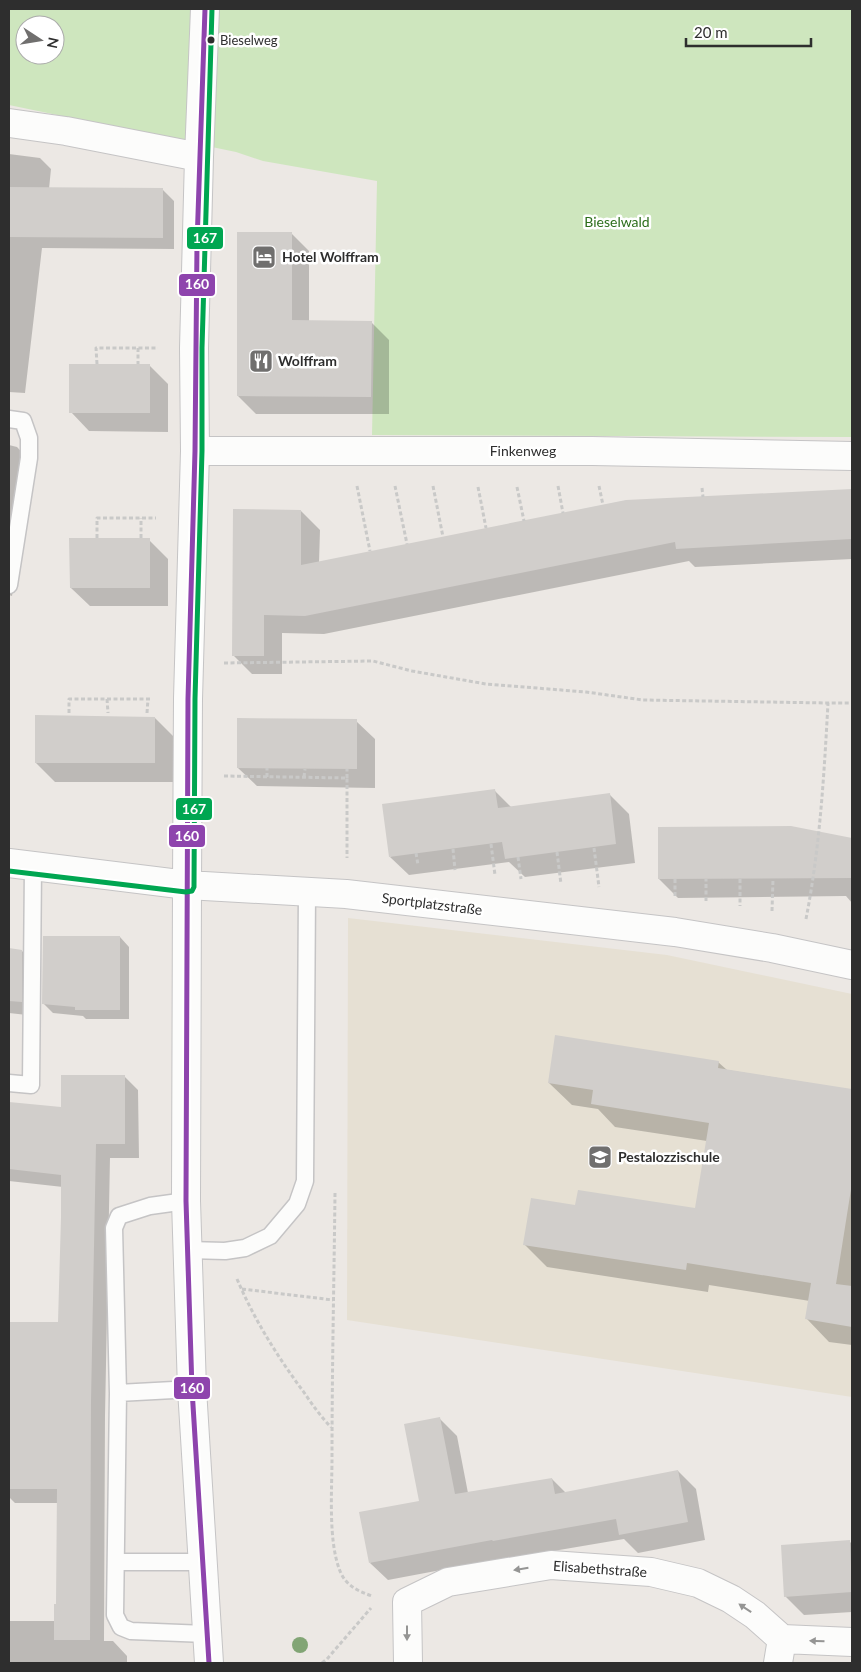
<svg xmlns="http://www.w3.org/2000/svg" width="861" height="1672" font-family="Lato,sans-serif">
<rect width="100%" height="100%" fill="#ece8e4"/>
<path fill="#e6e0d3" d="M348 918 667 955 852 994V1397L347 1320Z"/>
<path fill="#cee6be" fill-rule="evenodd" d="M9 9H852V437L372 435 377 181 263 161 236 152 9 105ZM25 25H55V55H25Z"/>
<path fill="#0003" d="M9 154 40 158 51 169 49 189 163 190 174 201V249L42 248 25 393 9 392Z
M291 233 309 251V322H371L389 340V414H256L238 396Z
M149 365 168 384V432L89 431 71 412Z
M9 445 17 447 33 464 12 596 9 595Z
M852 490V559L695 567 689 561 324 634 282 633V674H252L233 655 301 511 320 530 319 563 626 501Z
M149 540 168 559V606H90L71 588Z
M155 718 174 737V782H55L36 763Z
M356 721 375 739V788L257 786 238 768Z
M495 791 512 808 610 795 629 814 635 863 525 877 509 862 409 875 390 857Z
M791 827 852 839V903L846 896 678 898 659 879Z
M120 937 129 947V1019H86L83 1016 53 1013 43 1003Z
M9 949 22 951 36 965V1016L9 1013Z
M718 1062 727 1070 852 1090V1345L829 1342 807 1319 810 1301 709 1285 708 1292 547 1267 524 1244 696 1210 707 1141 615 1127 598 1109 572 1105 549 1083Z
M124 1076 138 1090 139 1158H110L105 1416 104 1641H113L127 1656V1663H9V1621H55L58 1605V1503H15L9 1497V1323H59L63 1187 9 1181V1103L62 1108Z
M440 1419 457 1436 468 1493 552 1479 566 1493 678 1471 696 1489 705 1540 638 1553 624 1539 512 1558 510 1557 388 1580 370 1563 421 1502Z
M850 1542 852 1544V1612L804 1615 785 1596Z"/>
<path fill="#d1cecb" d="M9 187 163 188V238L9 237Z
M237 232H292V320L372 321 371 397 237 396Z
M69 364H150V413H69Z
M852 489V539L676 549 675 542 305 616 264 615V656H232L233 509 301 510V565L626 500Z
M69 538H150V588H70Z
M35 715 155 717V763H35Z
M237 718 357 719V769L237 768Z
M495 789 498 808 610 793 616 844 505 859 502 842 389 857 382 804Z
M791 826 852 838V878L658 879V827Z
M43 936H120V1010H75V1007L42 1004Z
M9 948 22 950V1002L9 1001Z
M555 1035 719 1061 718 1068 852 1089V1183L836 1284 852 1286V1327L805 1319 811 1283 687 1263 686 1270 523 1245 531 1198 575 1205 578 1190 695 1208 709 1123 591 1104 593 1090 548 1083Z
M61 1075H125V1144H96L91 1401 90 1640H54V1604H56L57 1489H9V1322H58L61 1217V1175L9 1169V1102L61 1107Z
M440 1417 455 1494 552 1478 555 1494 678 1470 688 1522 619 1535 616 1519 493 1541 492 1540 369 1563 359 1512 419 1501 404 1424Z
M850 1540 852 1592 784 1597 781 1545Z"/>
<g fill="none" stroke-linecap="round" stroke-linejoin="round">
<g stroke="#c5c4c5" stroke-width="19">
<path id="lane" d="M9 419 23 421 29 438V458L9 585
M9 1083 31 1085 33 866
M186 1201 150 1206 119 1216 114 1228 118 1393 115 1615 121 1627 131 1631 206 1634
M188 1250 225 1251 245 1248 270 1236 297 1204 305 1181 307 892
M118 1393 192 1389
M116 1562H202"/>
</g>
<g stroke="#c5c4c5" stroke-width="30">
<path id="street" d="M205 9 199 157 194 348 195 451 188 699 187 885 346 894 675 932 772 948 852 965
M9 123 66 131 199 157
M195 451H592L852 456
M408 1663 407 1602 448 1582 551 1565 651 1572 698 1583 731 1599 755 1615 782 1639 852 1642
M778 1663 782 1639"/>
</g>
<g stroke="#c5c4c5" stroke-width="30">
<path id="secondary" d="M9 863 187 885 186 1201 192 1389 209 1663"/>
</g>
<path stroke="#c9c9c8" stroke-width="3" stroke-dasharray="4 2.5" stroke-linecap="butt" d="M138 348V364
M97 364 96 348H158
M357 486 370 551
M395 486 407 544
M433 486 443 537
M558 486 563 513
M599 486 603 505
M478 487 486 528
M517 487 524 521
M702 488 703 497
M97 538V518H156
M141 538V518
M224 663 373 661 412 671 486 684 586 692 643 700 828 703
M107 699 108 713
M69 713V699H151
M147 713 148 699
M224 776 347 778V858
M267 777V768
M304 777 305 769
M347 778V769
M491 844 495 875
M594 848 599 887
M453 849 455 870
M557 852 561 884
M416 853 418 865
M518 857 521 879
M675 879V896
M740 879V906
M706 901V879
M772 911 773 879
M806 919C820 847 824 776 828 703H852
M335 1193C334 1281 332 1370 332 1458 332 1491 328 1541 340 1571 346 1586 358 1591 372 1596
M237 1279C254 1319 277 1356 303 1391 312 1404 320 1416 331 1427
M242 1289 333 1300
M322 1663 327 1659 371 1608"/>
<use href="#lane" stroke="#fcfcfb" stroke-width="16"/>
<use href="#street" stroke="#fcfcfb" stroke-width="28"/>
<use href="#secondary" stroke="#fcfcfb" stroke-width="28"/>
<g stroke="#fff" stroke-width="9">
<path id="bus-1" d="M205 9 197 244 195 451 188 699 186 1201 192 1389 209 1663"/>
</g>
<g stroke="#fff" stroke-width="9">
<path id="bus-2" d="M9 871 186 892 192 891 194 887 195 699 202 451V348L212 9"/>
</g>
<use href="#bus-1" stroke="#8e44ad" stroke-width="5"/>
<use href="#bus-2" stroke="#00a651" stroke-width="5"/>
</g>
<circle fill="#82a575" cx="300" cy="1645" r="8"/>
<defs><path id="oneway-solid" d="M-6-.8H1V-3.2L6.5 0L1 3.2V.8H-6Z" transform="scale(1.25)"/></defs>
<g fill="#959594">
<use href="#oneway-solid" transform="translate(521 1569) rotate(171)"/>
<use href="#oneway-solid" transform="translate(745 1608) rotate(-146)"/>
<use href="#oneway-solid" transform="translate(407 1633) rotate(90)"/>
<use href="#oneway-solid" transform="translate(817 1641) rotate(-178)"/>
</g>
<defs>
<g id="hotel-square" transform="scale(1.25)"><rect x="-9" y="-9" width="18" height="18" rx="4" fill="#706f6e" stroke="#fff"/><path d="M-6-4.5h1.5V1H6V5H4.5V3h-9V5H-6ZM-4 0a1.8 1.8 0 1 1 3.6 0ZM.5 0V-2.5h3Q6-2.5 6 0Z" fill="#fff"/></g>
<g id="restaurant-square" transform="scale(1.25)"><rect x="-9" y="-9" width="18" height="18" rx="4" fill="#706f6e" stroke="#fff"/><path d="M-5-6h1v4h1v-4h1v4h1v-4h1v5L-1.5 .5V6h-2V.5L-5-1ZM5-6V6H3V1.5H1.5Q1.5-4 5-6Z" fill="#fff"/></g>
<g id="school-square" transform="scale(1.25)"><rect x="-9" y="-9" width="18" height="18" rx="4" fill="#706f6e" stroke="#fff"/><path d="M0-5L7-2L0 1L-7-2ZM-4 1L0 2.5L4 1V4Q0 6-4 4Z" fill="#fff"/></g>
</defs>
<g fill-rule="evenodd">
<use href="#hotel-square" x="264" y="257"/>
<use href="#restaurant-square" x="261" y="361"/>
<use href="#school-square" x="600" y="1157"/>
</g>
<circle fill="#2e2e2e" stroke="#fff" stroke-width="2" cx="211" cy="40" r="4.5"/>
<g text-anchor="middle" stroke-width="5" stroke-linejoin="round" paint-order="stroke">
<g font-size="13" fill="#2e2e2e" stroke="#fff" text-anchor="start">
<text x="220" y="45">Bieselweg</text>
</g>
<g font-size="14" fill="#2c6e1b" stroke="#fff">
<text x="617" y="227">Bieselwald</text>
</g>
<g font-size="14" font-weight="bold" fill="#2e2e2e" stroke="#fff" text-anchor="start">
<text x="282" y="262">Hotel Wolffram</text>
<text x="278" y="366">Wolffram</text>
<text x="618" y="1162">Pestalozzischule</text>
</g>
<g font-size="14" fill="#2e2e2e" stroke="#fff">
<text x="523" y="456">Finkenweg</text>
<text transform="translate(432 904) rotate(7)" y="5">Sportplatzstraße</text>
<text transform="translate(600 1569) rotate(4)" y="5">Elisabethstraße</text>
</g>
</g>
<g stroke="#fff" stroke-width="2">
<rect x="186" y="226" width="38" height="24" rx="5" fill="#00a651"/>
<rect x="178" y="273" width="38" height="24" rx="5" fill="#8e44ad"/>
<rect x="175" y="797" width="38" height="24" rx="5" fill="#00a651"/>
<rect x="168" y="824" width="38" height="24" rx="5" fill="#8e44ad"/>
<rect x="173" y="1376" width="38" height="24" rx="5" fill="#8e44ad"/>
</g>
<g font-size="14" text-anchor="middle" font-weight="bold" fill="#fff">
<text x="205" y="243">167</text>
<text x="197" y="289">160</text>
<text x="194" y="814">167</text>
<text x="187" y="841">160</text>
<text x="192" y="1393">160</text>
</g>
<rect width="861" height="1672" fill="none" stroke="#2e2e2e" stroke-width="20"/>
<g transform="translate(40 40) rotate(102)"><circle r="24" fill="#ffffff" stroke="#ababab"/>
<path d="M0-4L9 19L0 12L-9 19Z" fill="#706f6e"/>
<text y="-8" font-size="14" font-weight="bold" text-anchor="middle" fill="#2e2e2e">N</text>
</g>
<path d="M686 38v8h125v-8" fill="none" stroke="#2e2e2e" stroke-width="2.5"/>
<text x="694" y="38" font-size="15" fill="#2e2e2e" stroke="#ffffff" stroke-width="4" paint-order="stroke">20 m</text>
</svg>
